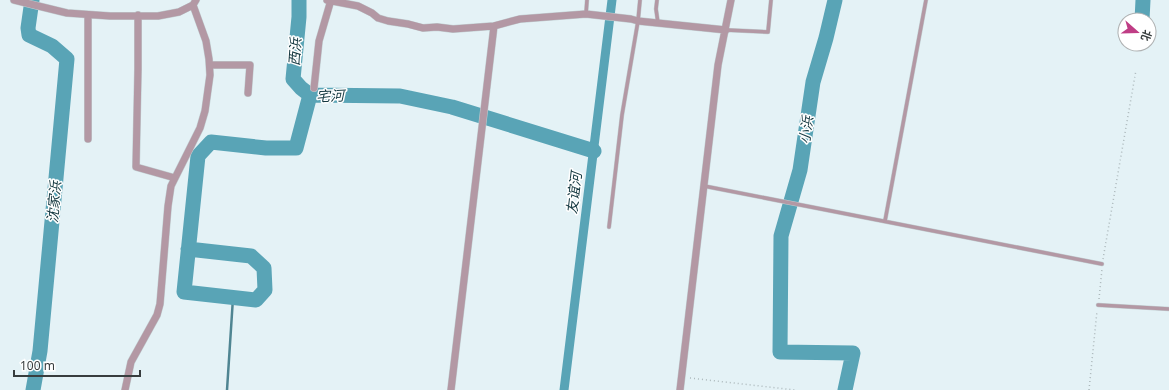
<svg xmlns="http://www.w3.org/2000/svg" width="1169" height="390" font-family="'Noto Sans','Noto Sans SC',sans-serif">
<rect width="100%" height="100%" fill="#e4f2f6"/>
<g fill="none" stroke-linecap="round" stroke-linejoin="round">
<path stroke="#4f8592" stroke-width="2.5" d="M227 390 233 298"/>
<path stroke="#59a4b6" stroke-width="9" d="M564 390 612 0"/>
<path stroke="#59a4b6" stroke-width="15" d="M32 0 28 28 29 35 52 46 67 59 40 351 33 390
M299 0V17L293 79 301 88 310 95
M835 0 826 38 813 82 800 170 781 236 780 352 853 353 845 390
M1142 20 1143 0
M188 249 251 256 264 268 265 290 256 300 184 292 198 156 211 142 266 148H296L310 95 400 96 452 107 594 151"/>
<g stroke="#c1ced1" stroke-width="4.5">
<path id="lane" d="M657 0 656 9 658 23
M586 14 587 0
M726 30 768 32 771 0
M704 186 1102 264
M885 221 926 0
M609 227 622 115 638 21 640 0
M1098 305 1169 309"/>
</g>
<g stroke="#c1ced1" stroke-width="8">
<path id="street" d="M14 0 67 13 110 16H158L179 12 193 5 196 0
M327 0 358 6 372 13 378 18 388 21 408 24 423 28 437 27 453 29 494 26 520 19 586 14 631 19 638 21 726 30
M138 15V69L136 167 175 178
M210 65H250L248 93
M314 88 319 41 331 0
M88 139V15
M125 390 131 362 157 315 160 304 168 206 171 186 200 128 205 111 210 75 209 59 206 41 193 5
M451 390 494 26
M680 390 718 65 731 0"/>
</g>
<path stroke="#acb8bb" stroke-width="1.5" stroke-dasharray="1 3" stroke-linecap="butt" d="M1103 259 1136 70
M1099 299 1102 269
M690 378 795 390
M1089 390 1097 311"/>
<use href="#lane" stroke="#b398a4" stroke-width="3.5"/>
<use href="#street" stroke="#b398a4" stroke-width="7"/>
</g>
<g text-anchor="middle" stroke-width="3" stroke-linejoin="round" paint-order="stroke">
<g font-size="14" font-style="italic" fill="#153941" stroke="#fff">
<text transform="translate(295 52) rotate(-86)" y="5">西浜</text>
<text transform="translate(330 96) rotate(-2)" y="5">宅河</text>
<text transform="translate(806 130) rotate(-82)" y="5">小浜</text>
<text transform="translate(574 193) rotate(-83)" y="5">友谊河</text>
<text transform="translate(54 202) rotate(-85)" y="5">沈家浜</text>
</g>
</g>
<g transform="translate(1137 32) rotate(110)"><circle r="19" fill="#ffffff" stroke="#afb1b2"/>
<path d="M0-3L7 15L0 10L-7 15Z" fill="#bf3d85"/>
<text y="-6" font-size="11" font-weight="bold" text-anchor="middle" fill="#373d3e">北</text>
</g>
<path d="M14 370v6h126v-6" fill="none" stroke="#373d3e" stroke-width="2"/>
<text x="20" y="370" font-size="12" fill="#373d3e" stroke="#ffffff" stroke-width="3" paint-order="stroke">100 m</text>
</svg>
